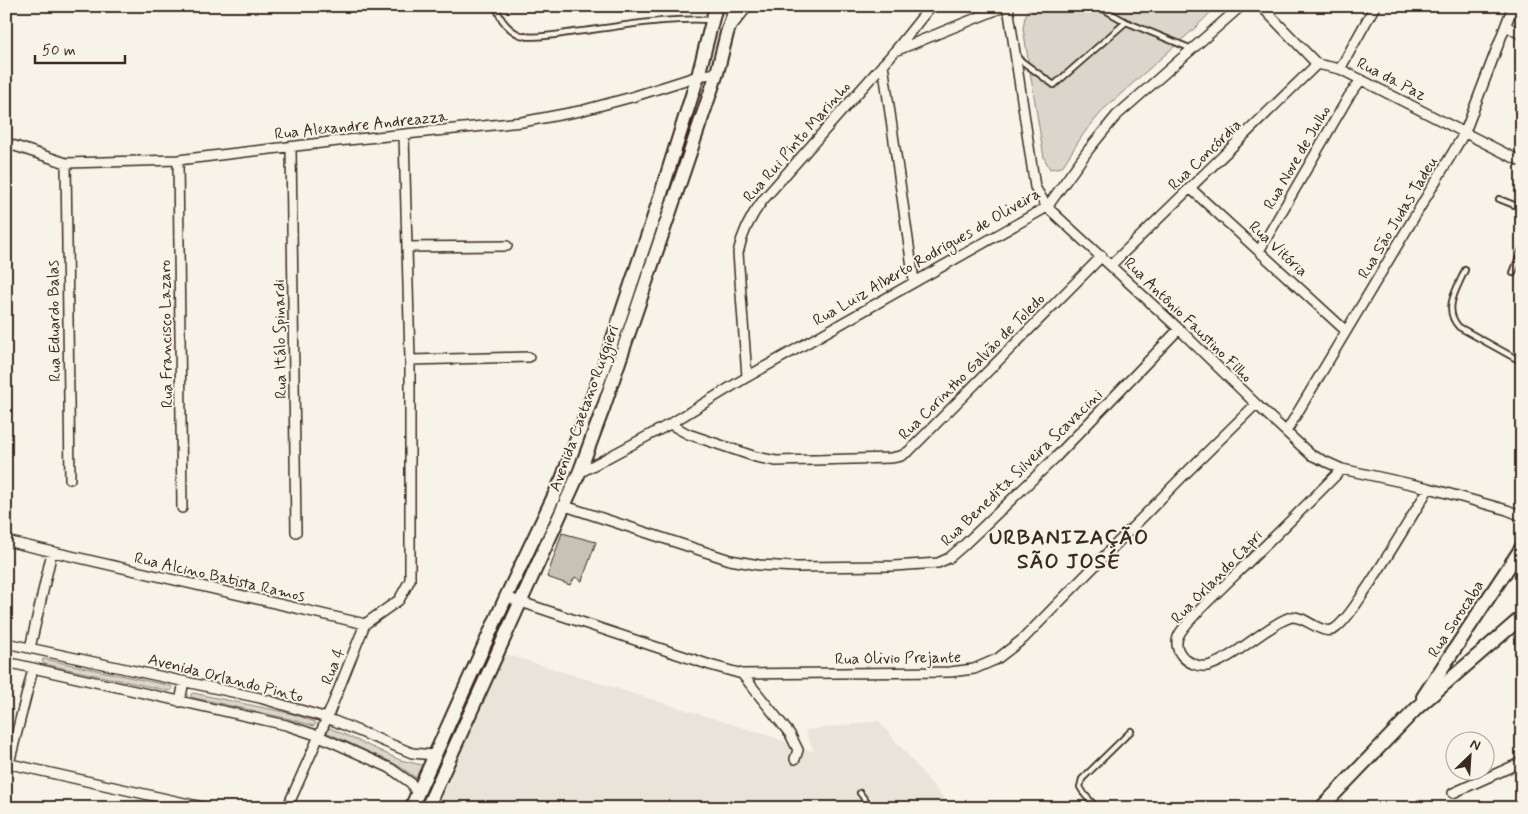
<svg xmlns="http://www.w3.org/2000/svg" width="1528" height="814" font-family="Mynerve,sans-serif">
<rect width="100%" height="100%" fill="#f7f3e8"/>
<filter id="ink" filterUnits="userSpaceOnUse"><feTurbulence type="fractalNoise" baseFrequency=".02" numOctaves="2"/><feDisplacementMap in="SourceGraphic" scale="10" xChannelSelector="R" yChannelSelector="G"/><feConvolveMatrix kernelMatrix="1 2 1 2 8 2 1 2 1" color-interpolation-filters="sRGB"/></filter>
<g filter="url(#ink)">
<path fill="#e9e4d9" d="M499 652 764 734 814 752 805 730 879 721 952 808H433Z"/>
<path fill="#dbd6cb" stroke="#8b8074" d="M1030 6H1217L1195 28 1105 108 1084 133 1062 167 1050 169 1044 158 1023 28 1025 17Z
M44 659 171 686 173 689 170 691 44 664 42 660Z
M193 693 293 714 315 722 316 724 313 726 290 719 191 697V694Z
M330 728 400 760 422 765 416 778 399 766 328 733 327 730Z"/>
<path fill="#c8c1b6" stroke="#3b2a1e" d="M562 533 596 542 582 581 575 577 570 585 547 577Z"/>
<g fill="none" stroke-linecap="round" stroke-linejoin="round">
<g stroke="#3b2a1e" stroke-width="8">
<path id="lane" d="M497 6C498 19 511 33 524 36 536 39 561 34 574 32 619 27 666 17 711 20
M1098 6 1126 22 1192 49
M1016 57 1054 85 1126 22
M1499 199 1522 208
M1465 270C1457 289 1442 309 1459 327L1522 362
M1513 273 1522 249
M860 793 871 808
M1097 808 1085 795 1080 787 1082 779 1131 731"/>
</g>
<g stroke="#3b2a1e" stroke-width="12">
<path id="street" d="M1008 6 1035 187 1047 207 1179 329 1256 404 1311 455 1342 469 1429 488 1507 510 1522 516
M1261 6 1317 64 1340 69 1522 162
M1506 26 1522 35
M731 27 748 6
M895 51 1006 6
M883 64 914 281
M1340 69 1375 6
M6 143 66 163 178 160 338 141 522 122 580 111 632 97 698 76 717 73
M291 147 296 532
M178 160 182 508
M66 163 70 479
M1190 188 1346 331
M407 247 507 246
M1259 251 1349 96 1361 80
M1111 265 1317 64
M410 360 529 357
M747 377 738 253C742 233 750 217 763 200L895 51 931 6
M670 424 688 434 756 457 776 461 891 458 901 456 909 451 1102 256
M1286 432 1465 132 1513 6
M1342 469C1306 506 1269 542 1232 578 1217 593 1190 617 1180 633 1169 651 1190 668 1207 666 1218 664 1231 655 1240 649 1252 641 1280 619 1292 617 1307 616 1324 639 1337 627 1350 616 1359 599 1369 585 1390 553 1409 521 1429 488
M579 473 670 424 747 377 1047 207 1089 149 1116 116 1241 6
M565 506 730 560 759 565 796 567 894 566 938 563 949 558 964 545 1055 458 1179 329
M6 541 365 624 399 600 410 580V360L404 135
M506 597 710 665 742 674 950 672 974 669 997 659 1023 639 1183 476 1256 404
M6 643 260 698 327 718 412 753 434 755
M30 648 52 552
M6 662 286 725 319 736 390 768 411 783 417 794
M742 674 790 734 798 750 795 759
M180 702 184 681
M6 763 207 808
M6 775 33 669
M1453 793 1522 762
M287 808 327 718 365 624"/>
</g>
<g stroke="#3b2a1e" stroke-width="16">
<path id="secondary" d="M1423 697 1522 547
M411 808 506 597 562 479 602 371 654 216 698 76 716 6
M427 808 579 473 603 409 717 73 727 33 736 6
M1321 808 1417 708 1522 617"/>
</g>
<use href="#lane" stroke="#f7f3e8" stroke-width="4.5"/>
<use href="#street" stroke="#f7f3e8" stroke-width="9"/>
<use href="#secondary" stroke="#f7f3e8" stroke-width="12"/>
</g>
</g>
<g text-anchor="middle" stroke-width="4" stroke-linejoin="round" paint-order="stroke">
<g font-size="16" fill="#3b2a1e" stroke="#f7f3e8">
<text transform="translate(1392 78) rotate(27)" y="6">Rua da Paz</text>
<text transform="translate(361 124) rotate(-6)" y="6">Rua Alexandre Andreazza</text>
<text transform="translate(796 141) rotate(-49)" y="6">Rua Rui Pinto Marinho</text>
<text transform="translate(1204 154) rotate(-44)" y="6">Rua Concórdia</text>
<text transform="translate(1296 157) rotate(-60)" y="6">Rua Nove de Julho</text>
<text transform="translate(1397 217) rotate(-59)" y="6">Rua São Judas Tadeu</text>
<text transform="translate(1279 248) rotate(43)" y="6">Rua Vitória</text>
<text transform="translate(926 256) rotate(-30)" y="6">Rua Luiz Alberto Rodrigues de Oliveira</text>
<text transform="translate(1189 319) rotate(44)" y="6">Rua Antônio Faustino Filho</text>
<text transform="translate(53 321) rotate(-91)" y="6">Rua Eduardo Balas</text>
<text transform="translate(165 334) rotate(-91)" y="6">Rua Francisco Lazaro</text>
<text transform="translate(279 339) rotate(-91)" y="6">Rua Itálo Spinardi</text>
<text transform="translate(971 366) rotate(-45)" y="6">Rua Corintho Galvão de Toledo</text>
<text transform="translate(583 408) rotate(-70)" y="6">Avenida Caetano Ruggieri</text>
<text transform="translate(1021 467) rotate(-44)" y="6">Rua Benedita Silveira Scavacini</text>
<text transform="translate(220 576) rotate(13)" y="6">Rua Alcino Batista Ramos</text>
<text transform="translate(1216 576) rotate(-46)" y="6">Rua Orlando Capri</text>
<text transform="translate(1455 618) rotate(-57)" y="6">Rua Sorocaba</text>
<text transform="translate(898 657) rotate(-1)" y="6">Rua Olivio Prejante</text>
<text transform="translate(332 666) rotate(-68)" y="6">Rua 4</text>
<text transform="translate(226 677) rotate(14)" y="6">Avenida Orlando Pinto</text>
</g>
<g font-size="21" font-weight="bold" letter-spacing="1" fill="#3b2a1e" stroke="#f7f3e8">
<text x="1069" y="544">URBANIZAÇÃO<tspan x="1069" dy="24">SÃO JOSÉ</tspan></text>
</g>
</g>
<rect width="1528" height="814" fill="none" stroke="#f7f3e8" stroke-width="25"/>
<rect x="12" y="12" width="1503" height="789" fill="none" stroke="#3b2a1e" stroke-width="2" filter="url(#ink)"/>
<g transform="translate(1470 756) rotate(25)"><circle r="24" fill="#f7f3e8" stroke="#aca397"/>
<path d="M0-4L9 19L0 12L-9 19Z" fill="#3b2a1e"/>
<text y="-8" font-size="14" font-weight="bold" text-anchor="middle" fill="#3b2a1e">N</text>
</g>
<path d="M35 55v8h90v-8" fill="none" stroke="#3b2a1e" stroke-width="2.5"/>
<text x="42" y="55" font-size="15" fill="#3b2a1e" stroke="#f7f3e8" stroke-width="4" paint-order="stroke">50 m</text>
</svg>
